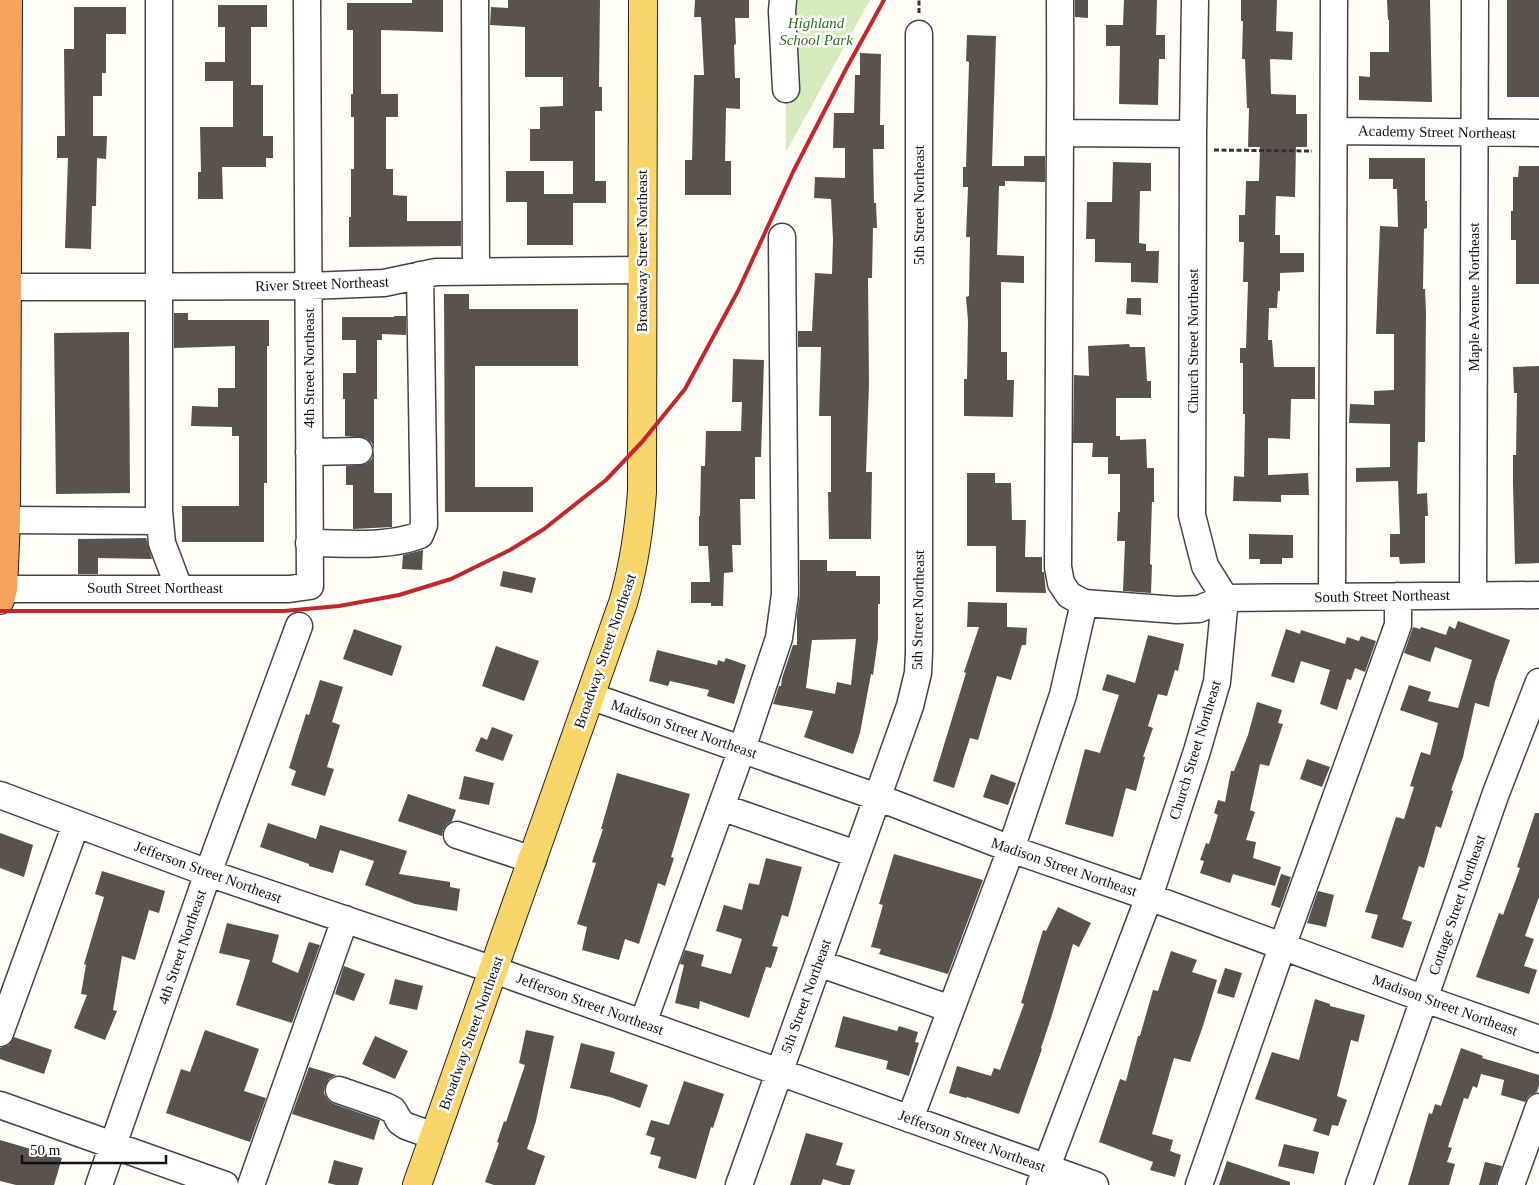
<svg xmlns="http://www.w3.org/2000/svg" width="1539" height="1185" font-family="'Times New Roman',serif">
<rect width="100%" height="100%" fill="#fffdf5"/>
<path fill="#d5ebbd" d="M789 0H870L786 152 785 6Z"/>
<path fill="#5a524d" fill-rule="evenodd" d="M412 0H443V32L381 30V94H398V117H386V169H393V195L407 196V221H461V246L349 247V217H351V169H354V117H351V94H353V30H347V3H412Z
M508 0H600L599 87H602V111H595V181H606V203H573V245H527V202H506V171H544V194H573V161H530V129H540V107L563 106V77H525V27L490 25 491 7 508 8Z
M695 0H749V18H735L736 44 734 45 735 78H740V109L726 108 725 161H731V195H685V160H692L694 75H704L701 17H694Z
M1075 0H1088V18L1075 17Z
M1124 0H1157L1156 35H1165V59H1159L1158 105 1119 104 1120 46H1106V25H1123Z
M1241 0H1277L1276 31 1293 32 1292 60 1270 59 1271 94 1296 95V114H1307V147H1296L1295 197 1276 196 1275 235H1280V253H1304V272L1280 273V291H1278L1277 308H1269L1268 340H1272L1274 367H1315V399H1291L1290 439 1268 438V475L1308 473 1309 495H1281V502L1233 501 1234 476 1244 477 1245 414H1243V363H1240V348H1246L1248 282H1243L1244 242H1239V215H1245L1246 181H1259L1260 147H1248L1249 108H1247L1245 59H1242L1243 21H1241Z
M1387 0H1430L1432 102 1359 100V76L1370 77V52H1389V20H1388Z
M1507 0H1539V97H1507Z
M218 5H267V27H251V85H263V136H273V158H266V167H222L223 199H198V172H201L200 127H233V81H205V62H225V27H218Z
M74 7H126V34H106V73H102V96H93V136H107L106 159 97 158 96 206H92L91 249 65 248 68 158H57V136H65L64 49H74Z
M967 35 996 36 992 166H1024V156H1045V182L1005 181V186H999L997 255 1024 256V283L1001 282V352H1007V380H1014L1013 417 964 416V379H967L968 321 966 297 969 296 970 237H966L968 187H963V167H966L969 62 966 61Z
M860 53 881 54 880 125H884V149H873L874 203H876L877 228H873L872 278H868L869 384 866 472H872L871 539H829L828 492H831V416H819L821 347H798V331H812L815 273 832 274 833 240 831 199 814 198 815 177 845 178V148H833L834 113H854L855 75H860Z
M1369 158H1425V201H1427V228L1424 229 1423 289H1425L1426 312 1425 442H1418L1417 494 1427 493 1428 516H1425V563L1400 564 1399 557H1390V534H1400L1398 481 1356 482V468L1390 467V424L1349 423 1350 404 1374 405V391L1394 390V334H1376L1380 226 1398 227 1397 189H1393V179H1369Z
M1113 162 1151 163V191H1140L1139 243 1146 244V251H1159L1158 283 1131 282V263L1095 262V239H1086L1087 202H1112Z
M1519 166H1539V284H1516V240H1511V211H1513V177H1518Z
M444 294H469V309H578V366H475V487H533V512H445Z
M1127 298H1141V315L1126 314Z
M174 313H188V320H269V346H267V483H264V542H182V506H239V436H232V427L191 426 192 406 218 407V388H235V346L174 348Z
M394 316H406V335L382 334V340H377V399H374V493H392V527L353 529V485H346V466L366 464 372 459 374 450 372 443 366 438 345 436V399H343V373H356V340H342V317H394Z
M129 332 130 493 56 494 54 333Z
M1129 344 1130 347H1145L1147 381H1151V398H1116V436H1120V440L1146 439 1147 468H1154V502H1152L1150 564 1152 565 1151 593 1123 591 1125 541H1117L1118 512H1120V474H1108V457H1092L1093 443H1073L1074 375 1089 376 1088 346Z
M733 359 764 360 761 457H755V499H740L741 545H732L733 572 724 573 723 606H711V603H691V582H710L708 546H699V516H700L701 466H705L706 431H741L742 402H732Z
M1539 366V563L1515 564 1513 482V455H1516L1517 393H1514L1513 367Z
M967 473H995V483H1011L1012 520H1026L1025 557H1042V572H1044L1046 593 996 592V546H967Z
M1249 534 1293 535V558H1282V564H1260V559H1249Z
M146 538 152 559 98 558V574H78V539Z
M423 550 422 570 402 569 403 555Z
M800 560H827V571H856V576H880V604H878V639L873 675 871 674 860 733 853 754 804 737 813 711 773 704 779 686H781L782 678 793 645H797V615L800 594ZM856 639 851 685 837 682 835 694 806 688 812 640Z
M503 571 536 578 532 593 500 586Z
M968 602 1007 603V627L1027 628 1026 645H1022L1011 680 997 676 978 740 970 738 954 788 933 781 966 673 964 672 979 627H967Z
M1458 621 1510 640 1495 681 1489 707 1475 703 1463 757 1451 790 1453 791 1441 828 1436 826 1424 868 1419 866 1402 919 1412 922 1403 948 1371 938 1378 915 1365 912 1396 817 1404 819 1414 787 1410 786 1421 752 1430 755 1438 723 1400 710 1409 685 1431 692 1428 701 1458 708 1472 660 1435 647 1430 662 1404 653 1413 627 1420 629 1421 627 1446 635 1449 626 1455 629Z
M354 629 402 646 392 676 343 659Z
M1286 629 1300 634 1301 630 1345 644 1347 637 1359 641 1361 636 1376 641 1365 672 1355 668 1351 680 1347 679 1337 710 1320 704 1330 670 1301 661 1294 683 1271 676Z
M1148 635 1184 644 1178 671 1175 670 1167 696 1158 694 1148 726 1153 728 1143 757H1145L1136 791 1126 788 1113 837 1065 824 1085 749 1100 753 1119 695 1102 690 1107 674 1135 683Z
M496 646 539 661 524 701 482 686Z
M657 650 717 665 718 660 724 662 726 658 746 665 734 704 707 696 709 690 670 681 668 686 649 681Z
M320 680 343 687 332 722 340 725 327 767 334 769 325 796 291 785 296 771 289 768 306 714 309 715Z
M1257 702 1282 710 1278 723 1283 724 1269 766 1260 764 1250 810 1255 812 1246 840 1256 842 1253 858 1281 867 1275 886 1233 874 1230 883 1200 873 1204 861 1200 860 1206 843 1209 844 1218 815 1214 813 1218 800 1225 802 1231 771H1234L1248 735Z
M492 727 513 735 503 761 475 751 481 737 487 740Z
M1307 759 1330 767 1322 787 1300 779Z
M617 773 690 794 671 857 674 858 665 886 658 883 639 944 625 939 619 960 582 950 587 927 577 924 596 863 592 862 603 829H601Z
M991 774 1016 783 1008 805 983 797Z
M464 776 494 783 489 805 459 799Z
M408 794 456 810 452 821 447 824 443 830 442 836 398 821Z
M1535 813H1539V897L1525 936 1534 939 1524 966 1537 970 1529 994 1476 977 1499 913 1503 915 1520 868 1517 867Z
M268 823 316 839 320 825 407 851 399 874 450 882V887L460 889 457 911 415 904 365 885 374 861 340 850 333 873 309 866V864L260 847Z
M0 833 33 845 24 877 0 868Z
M894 854 983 880 948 974 879 954 881 949 871 947 883 905 879 904Z
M766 858 802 867 788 917 782 915 772 946 778 947 771 968 766 967 749 1018 700 1001 699 1009 675 1003 684 965 680 964 685 950 704 955 701 966 731 974 742 939 716 931 724 905 742 910 749 883 759 885Z
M102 871 165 891 159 913 149 910 135 960 122 956 113 1010 117 1011 105 1040 74 1028 87 995 81 994 86 965 84 964 104 897 95 894Z
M1281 874 1291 877 1280 908 1271 905Z
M1318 891 1334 895 1326 927 1307 923Z
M1058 907 1091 923 1079 947 1073 944 1051 1018 1041 1048 1042 1049 1019 1114 967 1097 966 1098 949 1093 957 1066 991 1076 994 1068 1000 1070 1024 1004 1021 1003 1043 930 1046 931Z
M227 923 279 935 272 962 298 973 309 942 320 945 292 1023 236 1005 250 960 219 953Z
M1171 951 1197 960 1192 972 1217 980 1202 1029 1190 1062 1174 1058 1152 1134 1173 1140 1170 1151 1181 1155 1175 1177 1150 1170 1153 1162 1099 1142 1120 1079 1126 1081 1138 1036H1140L1153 990 1158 991Z
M344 966 365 974 354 1001 335 994Z
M1225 968 1242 973 1234 998 1217 993Z
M395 979 423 986 417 1010 389 1004Z
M1315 999 1330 1004V1006L1365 1015 1358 1042 1351 1040 1337 1096 1347 1100 1338 1126 1332 1125 1329 1136 1313 1131 1317 1119 1255 1099 1272 1052 1299 1060Z
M843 1016 897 1031 899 1026 918 1032 915 1042 919 1043 909 1076 886 1069 888 1061 835 1047Z
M205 1030 259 1049 244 1091 266 1098 250 1142 166 1113 181 1069 190 1072Z
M526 1030 554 1036 536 1121 527 1149 545 1156 535 1185H494L485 1182 499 1143 497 1142 504 1121 506 1122 525 1065 519 1063Z
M375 1036 408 1051 395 1079 362 1064Z
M14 1037 52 1050 44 1074 0 1059V1048L9 1045Z
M581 1043 615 1052 610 1072 648 1085 640 1108 610 1097 570 1088Z
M1461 1048 1483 1056 1482 1058 1539 1075V1085L1537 1092 1529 1096 1525 1102 1501 1095 1504 1080 1481 1074 1477 1088 1473 1086 1468 1099 1464 1098 1448 1147 1452 1148 1447 1162 1455 1164 1449 1185H1408L1429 1113 1432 1114 1435 1104 1441 1106Z
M309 1067 336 1075 329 1079 325 1086 324 1093 328 1100 334 1104 380 1120 374 1140 292 1114Z
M684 1081 724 1094 713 1128 711 1127 696 1179 658 1168 661 1157 650 1154 655 1138 646 1135 651 1120 669 1125Z
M806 1133 843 1143 836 1165 855 1170 850 1185H843L823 1179 821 1185H790Z
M0 1140 62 1158 54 1185H16L0 1181Z
M1284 1144 1319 1152 1314 1174 1278 1166Z
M334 1160 363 1168 358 1185H336L328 1183Z
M1227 1161 1290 1182V1185H1219Z
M1485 1162 1502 1166 1496 1185H1479Z"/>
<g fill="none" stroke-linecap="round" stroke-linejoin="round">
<g stroke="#444" stroke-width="29">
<path id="minor" d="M159 0V511L162 543 179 588
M475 0 476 271
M783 0 782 11 786 89
M1060 0C1061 189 1058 378 1058 567L1061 583 1069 595 1084 603 1177 610 1199 609 1225 598 1539 595
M1334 131 1539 133
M1061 133 1193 134
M0 287 309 286 384 283 436 272 642 270
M309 452 359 451
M6 520 159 521
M309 543C345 543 386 548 420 535L424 525 420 275
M0 589H289L310 586 307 0
M1473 595 1475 0
M1332 597 1334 0
M590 696 877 797 1011 849 1149 897 1425 999 1539 1039
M0 795 208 873 494 970 1095 1185
M721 807 856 854
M457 835 533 860
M818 963 951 1009
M643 1023 742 749 779 638 785 594 782 237
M0 1033 76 824
M339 1090 385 1106 393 1110 400 1122 406 1126 434 1136
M0 1105 225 1185
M910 1119 1011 849 1063 695 1084 603
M99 1185 208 873 299 626
M251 1185 345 919
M739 1185 910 706 918 673 919 652V34
M1040 1185 1149 897 1197 751 1217 682 1225 598 1205 566 1192 515 1193 134 1195 0
M1199 1185 1282 947 1398 625V596
M1359 1185 1496 793 1539 682
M1511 1185 1539 1107"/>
</g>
<g stroke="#222" stroke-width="30">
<path id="major" d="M417 1185 623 603C634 566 639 530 642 492L643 0"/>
</g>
<g stroke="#222" stroke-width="30">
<path id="highway" d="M0 600 3 589 6 520 8 0"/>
</g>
<path stroke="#333" stroke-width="3" stroke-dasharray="5 2.5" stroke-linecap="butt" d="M919 13V0
M1214 150 1312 151"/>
<use href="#minor" stroke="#fff" stroke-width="26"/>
<use href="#major" stroke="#f9d66b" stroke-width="28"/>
<use href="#highway" stroke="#f5a25d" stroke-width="28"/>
<path stroke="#c4262e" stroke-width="4" d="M0 611H284L339 606 399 595 451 579 510 550 544 529 606 480 642 442 685 389 738 291 793 172 846 69 884 0"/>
</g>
<g text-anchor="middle" stroke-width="5" stroke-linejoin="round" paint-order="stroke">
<g font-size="15" font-style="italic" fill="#2f6b1f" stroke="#fff">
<text x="816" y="28">Highland<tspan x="816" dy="17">School Park</tspan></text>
</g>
<g font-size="15" fill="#111" stroke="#fff">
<text transform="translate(1437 132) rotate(1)" y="5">Academy Street Northeast</text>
<text transform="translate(919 205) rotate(-90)" y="5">5th Street Northeast</text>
<text transform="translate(642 251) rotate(-90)" y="5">Broadway Street Northeast</text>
<text transform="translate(322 284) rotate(-2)" y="5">River Street Northeast</text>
<text transform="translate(1474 297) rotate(-90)" y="5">Maple Avenue Northeast</text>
<text transform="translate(1193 341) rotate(-90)" y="5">Church Street Northeast</text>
<text transform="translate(309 368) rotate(-90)" y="5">4th Street Northeast</text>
<text x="155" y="593">South Street Northeast</text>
<text transform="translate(1382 596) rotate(-1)" y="5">South Street Northeast</text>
<text transform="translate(918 610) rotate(-89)" y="5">5th Street Northeast</text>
<text transform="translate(605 651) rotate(-71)" y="5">Broadway Street Northeast</text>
<text transform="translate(684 729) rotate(19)" y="5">Madison Street Northeast</text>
<text transform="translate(1195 750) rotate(-73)" y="5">Church Street Northeast</text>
<text transform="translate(1064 867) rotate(19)" y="5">Madison Street Northeast</text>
<text transform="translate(208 872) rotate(20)" y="5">Jefferson Street Northeast</text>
<text transform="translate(1457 905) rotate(-71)" y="5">Cottage Street Northeast</text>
<text transform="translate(182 947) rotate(-71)" y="5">4th Street Northeast</text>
<text transform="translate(806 996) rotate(-70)" y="5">5th Street Northeast</text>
<text transform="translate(590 1004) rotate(20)" y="5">Jefferson Street Northeast</text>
<text transform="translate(1445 1005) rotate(20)" y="5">Madison Street Northeast</text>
<text transform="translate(471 1033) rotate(-70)" y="5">Broadway Street Northeast</text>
<text transform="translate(972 1141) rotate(20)" y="5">Jefferson Street Northeast</text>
</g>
</g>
<path d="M22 1155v8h144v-8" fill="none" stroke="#111111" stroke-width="2.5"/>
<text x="30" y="1155" font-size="15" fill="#111111" stroke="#ffffff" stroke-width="4" paint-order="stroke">50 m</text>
</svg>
